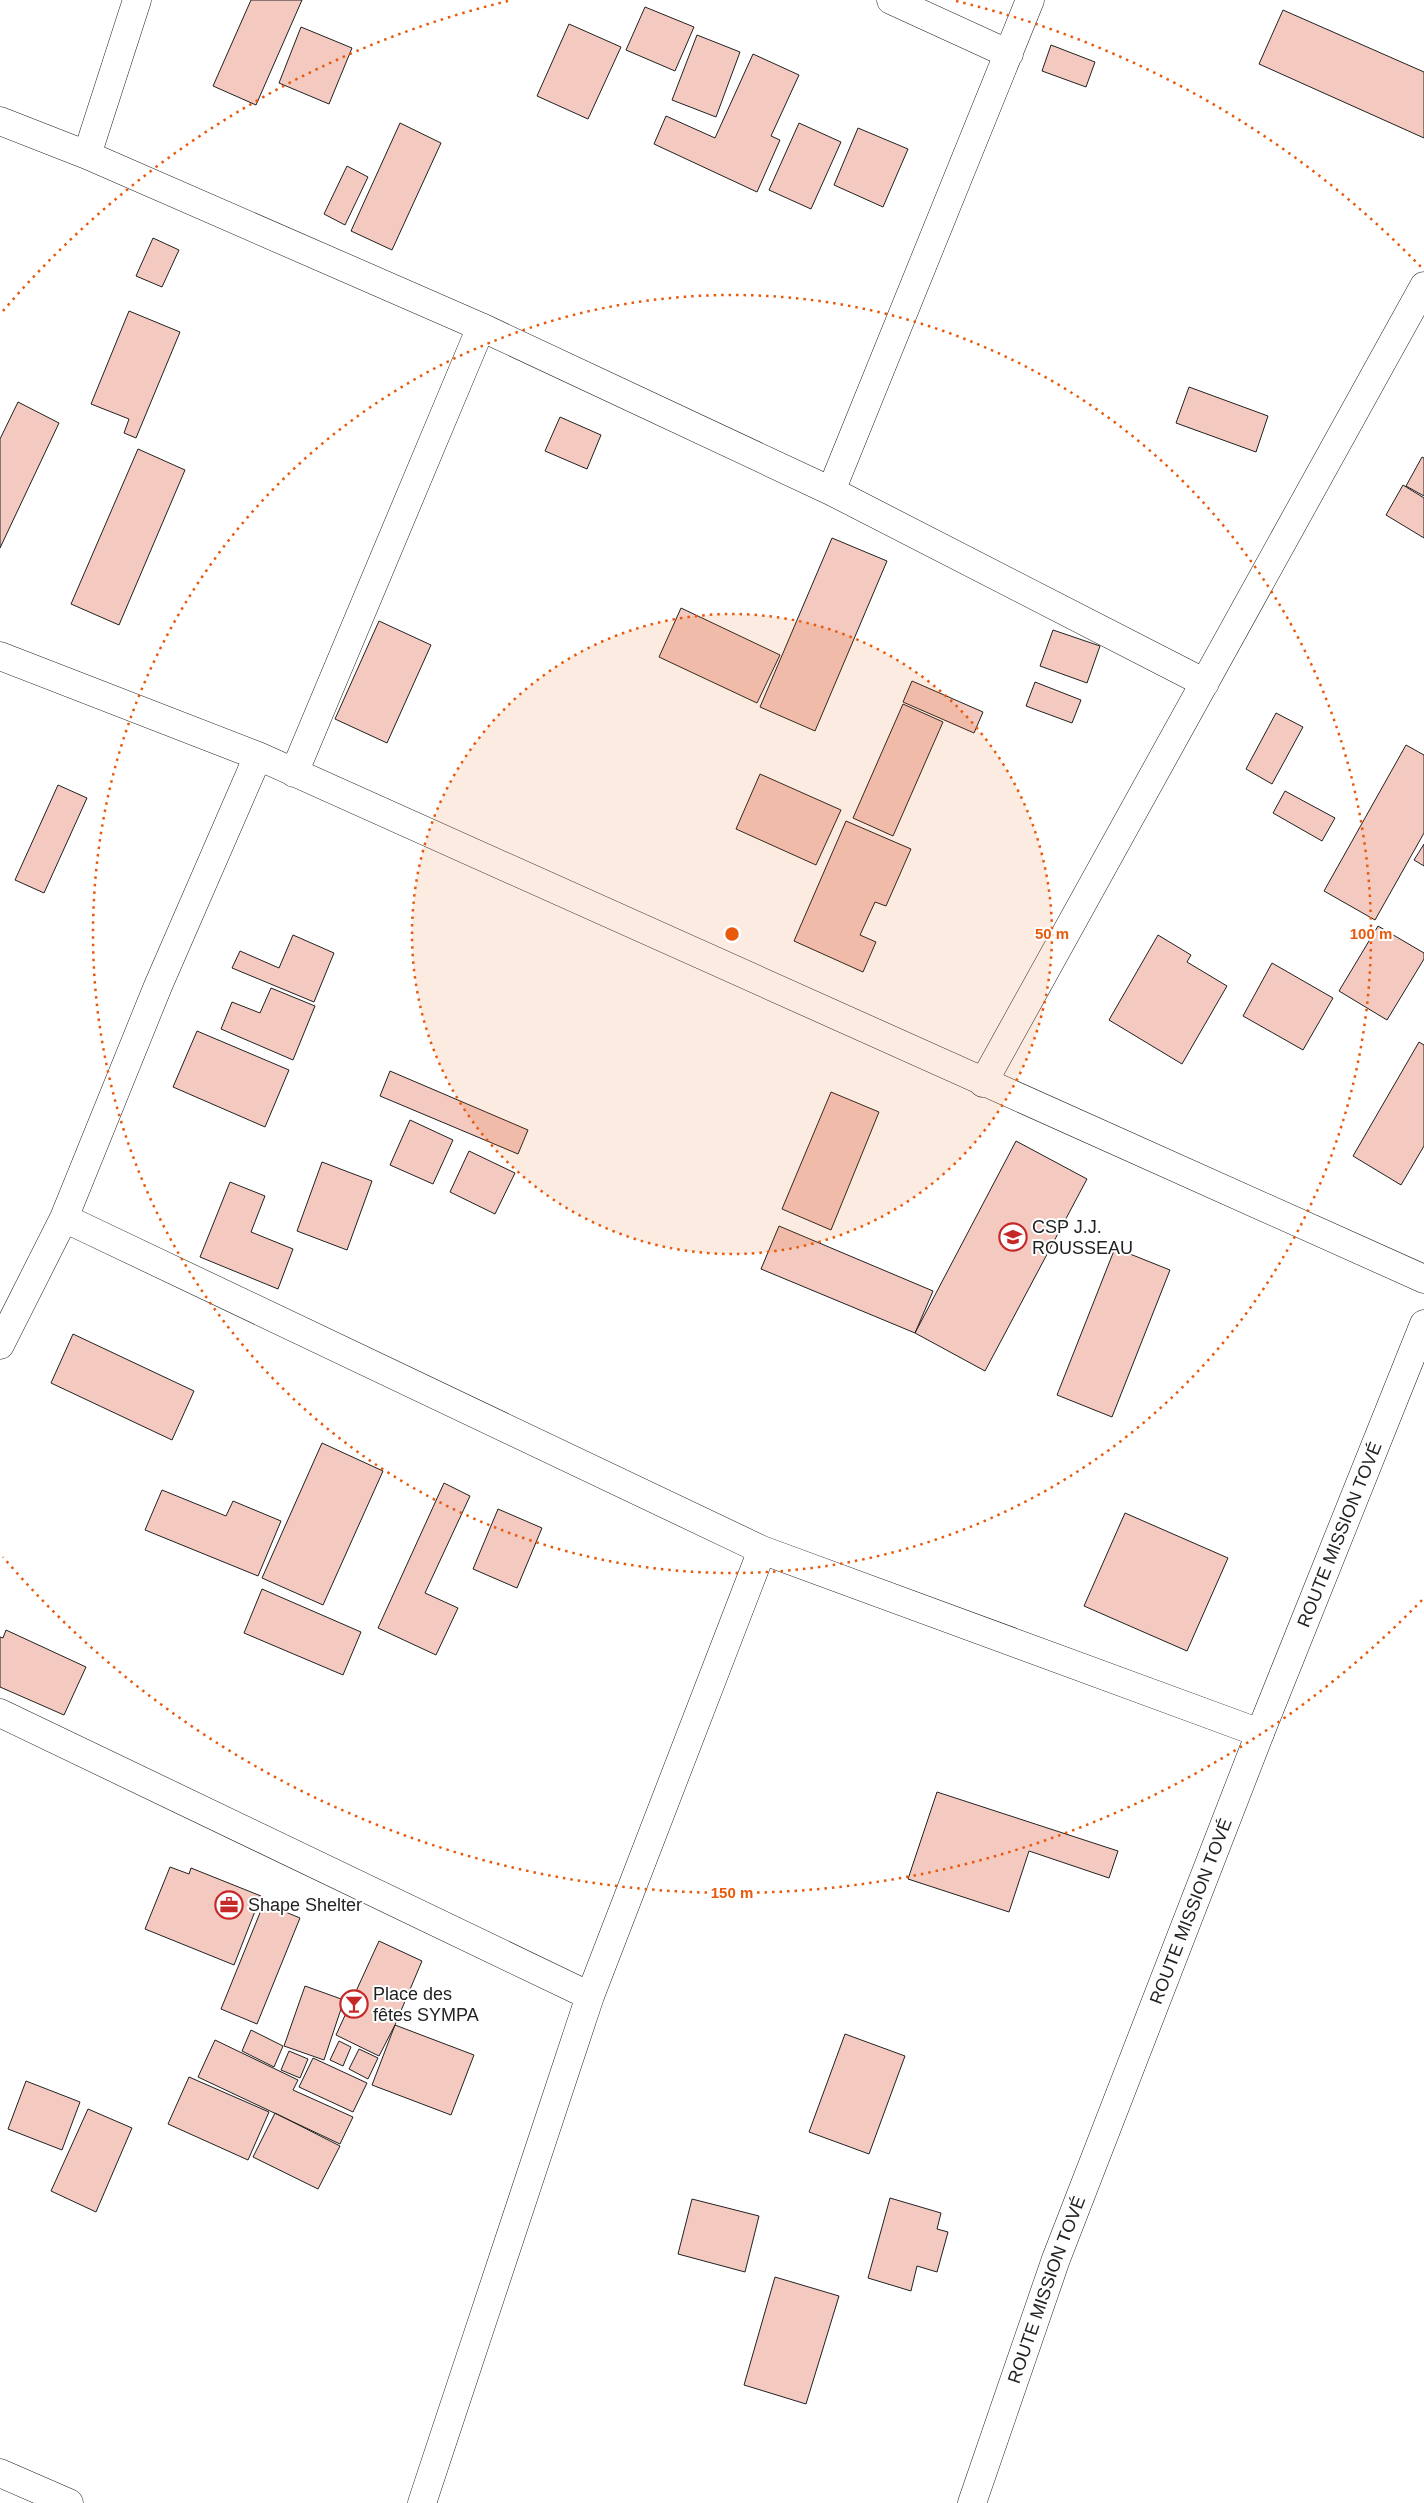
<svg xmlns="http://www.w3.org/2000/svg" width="1424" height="2503" font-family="Helvetica,sans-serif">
<rect width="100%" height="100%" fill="#fff"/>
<path fill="#f3c9c0" stroke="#222" d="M251 0H302L256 105 213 86Z
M645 7 694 27 675 71 626 50Z
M1283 10 1424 72V138L1259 64Z
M569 24 621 47 588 119 537 96Z
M301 27 352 48 329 104 279 83Z
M697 35 740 52 716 117 672 100Z
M1051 45 1095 62 1086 87 1042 71Z
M753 54 799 75 771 136 780 140 757 192 654 144 666 116 715 138Z
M400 123 441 143 392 250 351 231Z
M799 123 841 142 811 209 769 190Z
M858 128 908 149 883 207 834 185Z
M347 166 368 177 345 225 324 214Z
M153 238 179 250 162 287 136 276Z
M129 311 180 332 136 438 124 433 129 419 91 404Z
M1189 387 1268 416 1256 452 1176 423Z
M18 402 59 423 0 548V439Z
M560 417 601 435 587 469 545 451Z
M138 449 185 470 119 625 71 604Z
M1422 457 1424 458V496L1406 486Z
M1403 485 1424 498V538L1386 515Z
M832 538 887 561 815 731 760 707Z
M681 608 780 655 757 703 659 657Z
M379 621 431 645 387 743 335 719Z
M1053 630 1100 646 1087 683 1040 666Z
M912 681 983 712 974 733 903 702Z
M1035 682 1081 700 1072 723 1026 706Z
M903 704 943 722 893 836 853 818Z
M1276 713 1303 727 1272 784 1246 769Z
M1406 745 1424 755V833L1375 920 1324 891Z
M760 774 841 810 816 865 736 829Z
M58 785 87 798 44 893 15 880Z
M1285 791 1335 818 1322 841 1273 813Z
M846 821 911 849 886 906 875 902 860 935 876 942 863 972 794 941Z
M1424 844V866L1414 860Z
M1378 926 1424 953V959L1387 1020 1339 991Z
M293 935 334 953 314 1002 232 968 240 951 279 968Z
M1158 935 1191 955 1187 962 1227 986 1182 1064 1109 1020Z
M1272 963 1333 998 1303 1050 1243 1016Z
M271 988 315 1006 293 1060 221 1029 232 1002 260 1013Z
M197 1031 289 1070 265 1127 173 1087Z
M1419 1042 1424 1045V1146L1401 1185 1353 1156Z
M390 1071 528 1130 518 1154 380 1096Z
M831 1092 879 1112 831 1230 782 1209Z
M410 1120 453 1140 433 1184 390 1165Z
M1016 1141 1087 1179 985 1371 915 1333Z
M469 1151 515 1173 495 1214 450 1192Z
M322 1162 372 1181 347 1250 297 1231Z
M230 1182 265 1196 251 1232 293 1249 278 1289 200 1257Z
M779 1226 933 1291 915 1333 761 1269Z
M1115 1248 1170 1270 1112 1417 1057 1395Z
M73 1334 194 1391 172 1440 51 1383Z
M322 1443 383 1471 323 1605 262 1578Z
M444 1483 470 1496 425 1593 458 1608 436 1655 378 1628Z
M162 1490 226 1516 233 1501 281 1521 258 1576 145 1530Z
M498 1509 542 1528 517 1588 473 1569Z
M1125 1513 1228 1558 1187 1651 1084 1606Z
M262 1589 361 1632 343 1675 244 1633Z
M6 1630 86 1667 64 1715 0 1687V1637L3 1638Z
M937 1792 1118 1851 1109 1878 1029 1851 1009 1912 908 1879Z
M170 1867 189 1874 191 1868 261 1896 234 1965 145 1929Z
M264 1903 300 1918 257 2024 221 2009Z
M379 1941 422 1961 395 2025 379 2056 336 2035Z
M305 1986 344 2000 324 2060 284 2046Z
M395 2025 474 2055 451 2115 372 2085Z
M251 2030 283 2046 274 2067 242 2051Z
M845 2034 905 2056 869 2154 809 2132Z
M215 2040 298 2080 293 2090 353 2117 340 2144 198 2077Z
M339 2041 351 2047 343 2066 330 2060Z
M359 2049 378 2058 368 2079 349 2069Z
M289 2051 308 2059 300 2078 281 2070Z
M313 2058 367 2083 353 2112 299 2087Z
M189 2077 269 2112 248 2160 168 2124Z
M26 2081 80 2102 62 2150 8 2129Z
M88 2109 132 2128 96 2212 51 2191Z
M275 2113 340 2146 318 2189 253 2157Z
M890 2198 941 2213 937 2229 948 2232 937 2272 917 2266 911 2291 868 2278Z
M692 2199 759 2216 745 2272 678 2254Z
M775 2277 839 2296 806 2404 744 2385Z"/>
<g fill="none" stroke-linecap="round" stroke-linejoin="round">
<g stroke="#222" stroke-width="29">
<path id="street" d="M891 0 1009 54
M0 121 87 155 481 327 831 491 1205 683
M87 155 137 0
M831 491 1030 0
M0 656 258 756 1424 1279
M294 773 481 327
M983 1083 1424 286
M64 1218 762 1550 1260 1733
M0 1345 64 1218 158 986 258 756
M0 1713 590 1996
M422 2503 590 1996 762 1550"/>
</g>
<g stroke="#222" stroke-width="29">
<g id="secondary">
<path d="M0 2473 69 2503"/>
<path id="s1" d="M972 2503 1056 2259 1260 1733 1424 1324"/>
</g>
</g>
<use href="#street" stroke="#fff" stroke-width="28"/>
<use href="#secondary" stroke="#fff" stroke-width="28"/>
</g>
<circle cx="732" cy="934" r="320" fill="#e8590c" fill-opacity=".12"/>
<g fill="none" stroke="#e8590c" stroke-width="2.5" stroke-dasharray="2.5 5">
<circle cx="732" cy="934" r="320"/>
<circle cx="732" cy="934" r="639"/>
<path d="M1422 1600A959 959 0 0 1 3 1557M3 311A959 959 0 0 1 508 1M956 1A959 959 0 0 1 1422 268"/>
</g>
<defs>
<g id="school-ring" transform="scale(1.4375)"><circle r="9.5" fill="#fff" stroke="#c62828" stroke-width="1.5"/><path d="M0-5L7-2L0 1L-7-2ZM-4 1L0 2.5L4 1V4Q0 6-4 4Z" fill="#c62828"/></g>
<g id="office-ring" transform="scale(1.4375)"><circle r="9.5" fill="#fff" stroke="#c62828" stroke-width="1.5"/><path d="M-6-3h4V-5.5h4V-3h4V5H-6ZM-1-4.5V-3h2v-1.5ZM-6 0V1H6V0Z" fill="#c62828"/></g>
<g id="bar-ring" transform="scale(1.4375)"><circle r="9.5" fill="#fff" stroke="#c62828" stroke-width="1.5"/><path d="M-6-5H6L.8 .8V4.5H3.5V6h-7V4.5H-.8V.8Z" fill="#c62828"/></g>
</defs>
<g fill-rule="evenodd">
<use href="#school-ring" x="1013" y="1237"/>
<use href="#office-ring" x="229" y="1905"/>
<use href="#bar-ring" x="354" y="2004"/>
</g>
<g text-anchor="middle" stroke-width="4" stroke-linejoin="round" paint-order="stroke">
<g font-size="18" fill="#222" stroke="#fff" text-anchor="start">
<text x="1032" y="1233">CSP J.J.<tspan x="1032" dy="21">ROUSSEAU</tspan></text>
<text x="248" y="1911">Shape Shelter</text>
<text x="373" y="2000">Place des<tspan x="373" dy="21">fêtes SYMPA</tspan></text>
</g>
<g font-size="18" fill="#222" stroke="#fff">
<text dy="6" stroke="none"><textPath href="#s1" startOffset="1036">ROUTE MISSION TOVÉ</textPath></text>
<text dy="6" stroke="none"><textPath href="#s1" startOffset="631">ROUTE MISSION TOVÉ</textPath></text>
<text dy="6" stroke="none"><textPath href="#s1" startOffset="226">ROUTE MISSION TOVÉ</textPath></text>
</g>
</g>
<circle cx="732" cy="934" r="8" fill="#e8590c" stroke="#fff" stroke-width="2.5"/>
<g font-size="15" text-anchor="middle" font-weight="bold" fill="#e8590c" stroke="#fff" stroke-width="4" stroke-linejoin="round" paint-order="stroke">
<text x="1052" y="939">50 m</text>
<text x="1371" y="939">100 m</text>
<text x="732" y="1898">150 m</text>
</g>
</svg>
